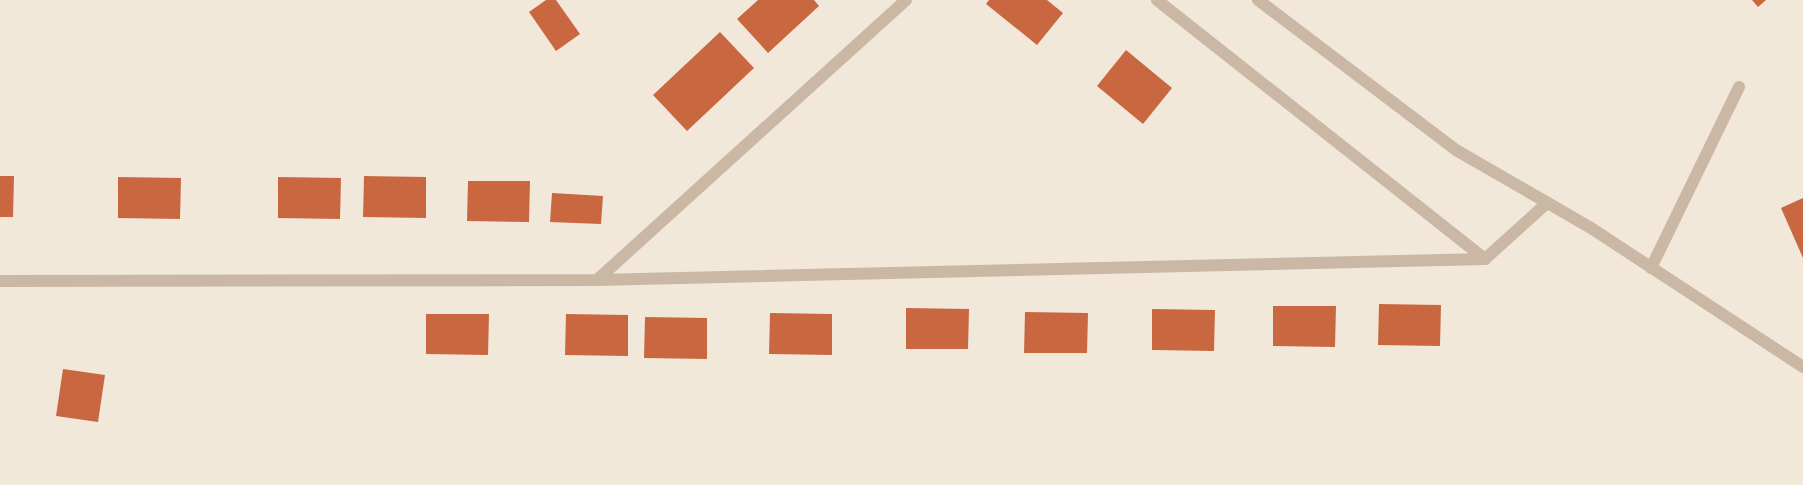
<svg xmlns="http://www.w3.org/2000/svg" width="1803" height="485" font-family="'Fira Sans Condensed',sans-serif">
<rect width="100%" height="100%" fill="#f2e8d9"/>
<path fill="#c96840" d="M546 0H556L580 34 556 51 529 12Z
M758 0H814L819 6 768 53 737 19Z
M989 0H1047L1063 13 1037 45 986 4Z
M1752 0H1766L1758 7Z
M720 32 754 68 687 131 653 95Z
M1126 50 1172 88 1143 124 1097 86Z
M0 176H14L13 217H0Z
M364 176 426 177V218L363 217Z
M118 177 181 178 180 219 118 218Z
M278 177 341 178 340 219 278 218Z
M468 181H530L529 222 467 221Z
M552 193 603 196 601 224 550 222Z
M1803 198V258L1781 208Z
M1379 304 1441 305 1440 346 1378 345Z
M1273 306H1336L1335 347 1273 346Z
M906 308 969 309 968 349H906Z
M1152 309 1215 310 1214 351 1152 350Z
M1025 312 1088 313 1087 353H1024Z
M770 313 832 314V355L769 354Z
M426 314H489L488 355 426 354Z
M566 314 628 315V356L565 355Z
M645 317 707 318V359L644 358Z
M63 369 105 375 98 422 56 416Z"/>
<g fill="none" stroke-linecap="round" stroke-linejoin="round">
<path stroke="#cab8a5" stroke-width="12" d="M1258 0 1456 150 1591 228 1803 367
M1485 259 1547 203
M1651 268 1739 87"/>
<path stroke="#cab8a5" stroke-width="12" d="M1157 0 1485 259
M597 280 906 0
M0 281 597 280 1485 259"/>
</g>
</svg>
